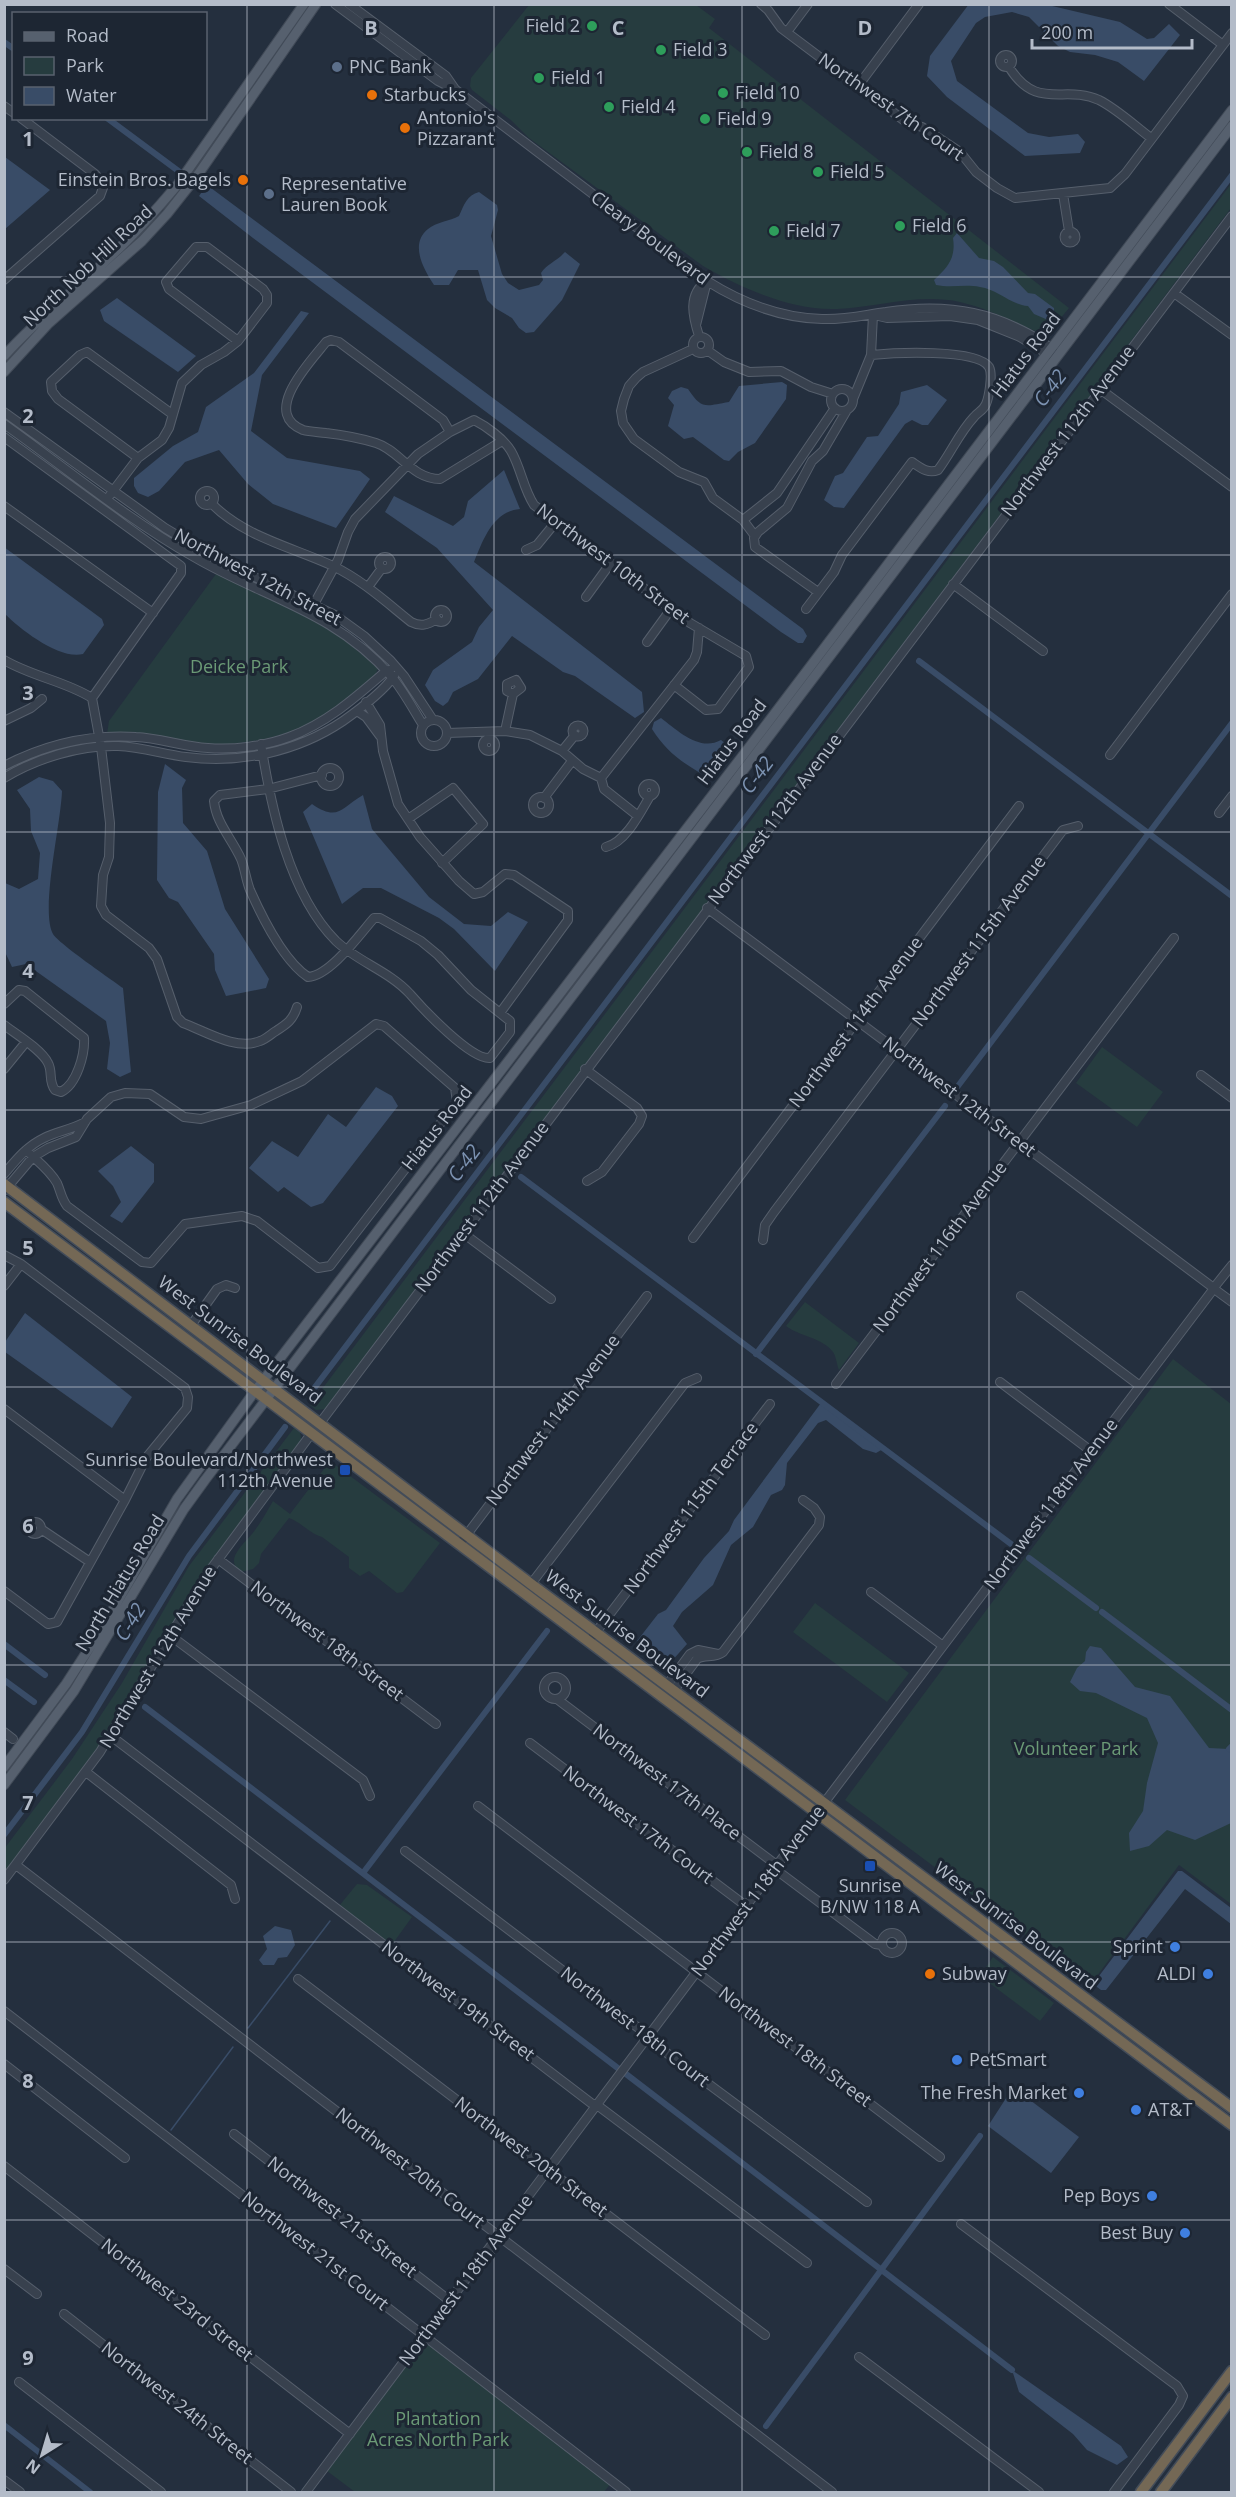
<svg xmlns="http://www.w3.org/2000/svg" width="1236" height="2497" font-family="'Open Sans',sans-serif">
<rect width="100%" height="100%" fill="#242f3e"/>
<path fill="#263c3f" d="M529 5H696L715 19 709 28 1069 308 1046 336C1018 324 990 309 960 302 920 293 878 307 837 309 792 311 741 288 703 266L529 138 512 121 472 90 470 86 471 78Z
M1231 184V208L327 1409 316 1410 310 1405Z
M216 574 305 614 333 630 378 668 375 676C361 690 336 712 318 721 285 738 230 748 193 744 165 742 136 729 107 734L109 721Z
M1102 1047 1163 1092 1137 1127 1076 1083Z
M805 1302 859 1343 839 1370C837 1365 836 1356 833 1352 823 1338 799 1336 786 1326Z
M1173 1359 1231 1404V1904L1179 1865 1091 1984 845 1800Z
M294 1428 300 1432 302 1443 198 1579 146 1675 78 1778 5 1874 4 1849 72 1759 122 1683 189 1566Z
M330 1461 440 1543 403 1592 397 1593 369 1571 360 1576 349 1568V1557L322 1537C310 1534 301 1522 289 1518L261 1554 259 1563 253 1569 241 1572C222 1559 247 1542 255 1530 262 1521 267 1511 273 1501L290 1514Z
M815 1603 909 1673 887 1702 793 1632Z
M357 1884 367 1885 412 1917 391 1946 339 1906Z
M993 1957 1054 2003 1040 2021 980 1976Z
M426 2340 611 2483 604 2492H355L327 2471Z"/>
<path fill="#394c67" d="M969 4 1048 5 1120 22 1147 39 1154 38 1169 24 1180 35 1144 81 1118 62 1095 55 1070 52 1058 46 1029 17 1012 12 985 17 976 23 951 61 957 81 1028 133 1049 137 1078 134 1085 142 1080 153 1025 156 947 97 927 76 930 56Z
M5 157 50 190 5 229Z
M207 185 803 629 807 636 803 643H798L781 632 253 238 199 196Z
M479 192 497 205 498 210 491 236 502 274 508 283 519 290 539 285 543 280 541 273C547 264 557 261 565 252L580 264 562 300 534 332 526 333 519 328 512 318 495 308 487 300 478 270H458L449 285H434C424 270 409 244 428 229 436 222 450 221 459 216 464 205 467 195 479 192Z
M957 233 979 258 994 261 1003 267 1028 293 1035 294 1054 308V313L1048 320 1034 314 1028 306C1011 305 997 289 980 287 965 284 951 288 936 285L934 280C948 267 956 258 953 238Z
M117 298 196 356 178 372 104 321 100 310Z
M301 311 309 313 262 375 251 431 287 458 360 471 370 479 336 528 273 504 248 484 219 450 185 462 159 491 148 497 138 493 134 486V478L173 446 198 432 206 407 254 373Z
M782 382 787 385 786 399 755 443 738 452 729 461 724 460 693 437 684 439 668 426 674 405 668 398 672 391 681 387 688 389C702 410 705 406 729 402L739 386Z
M927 385 947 400 928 425H922L912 420 905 424 844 508 834 507 824 500 835 476 843 473 867 437 878 436 899 404 901 392Z
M504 470 520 509C493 511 483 540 474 562L642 692 644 712 635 718 575 676 563 672 512 636 478 679 453 692 448 702 443 706 435 701 425 685 433 670 472 642 479 627 493 610 437 548 385 512 394 496 453 526 464 517 468 501Z
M4 547 102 619 104 625 83 654C60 660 21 630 5 614Z
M661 718C678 731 700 752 721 740L726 744 702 774C681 762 665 750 652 729L654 722Z
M165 764 186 780 182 788 183 823 207 851 225 909 269 979 266 988 226 996 215 970 214 954 178 902 169 898 157 880 158 792Z
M39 777 53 781 62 791C61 823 40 911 53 934 58 943 112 980 123 988L131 1072 120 1077 107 1069 110 1043 106 1021 26 964 12 967 5 952V883L19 889 38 879 40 853 31 831 30 809 17 790Z
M363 795 372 829 429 897 464 924 491 926 508 912 528 922 495 971 454 929 439 918 381 888H363L342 904 303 812 312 804C338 822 341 808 363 795Z
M376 1087 392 1096 398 1106 323 1203 311 1207 284 1187 278 1192 249 1168 272 1141 298 1157 328 1114 346 1127Z
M131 1146 154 1164V1182L122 1223 110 1216 121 1202 113 1186 98 1171Z
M25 1313 132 1397 112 1428 5 1352V1342Z
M821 1403 883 1449 876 1453 863 1449 826 1420 818 1423 787 1463 785 1485 782 1490 771 1495 753 1527 731 1545 713 1585 682 1612 673 1626 687 1644 670 1663 667 1662 637 1641 658 1614 666 1610 704 1558 729 1531 734 1520Z
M1090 1646 1101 1648 1135 1687 1170 1696 1209 1748 1229 1749 1232 1753 1231 1823 1195 1840 1167 1830 1149 1846 1130 1851 1129 1833 1143 1811 1147 1783 1158 1743 1147 1718 1096 1693 1080 1691 1070 1682 1077 1668 1085 1661 1086 1652Z
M1178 1871H1182L1231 1908V1924L1185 1889 1106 1990H1101L1093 1984Z
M275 1926 291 1930 295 1945 287 1957 278 1958 274 1965H263L259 1960 267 1949 263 1936Z
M1012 2089 1018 2091 1079 2137 1051 2173 988 2126Z
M1012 2370 1121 2446 1128 2457 1117 2465 1087 2450 1073 2434 1019 2392Z"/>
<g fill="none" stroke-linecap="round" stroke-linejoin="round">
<path stroke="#394c67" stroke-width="1.5" d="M248 2028 330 1921
M171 2130 233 2047"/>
<path stroke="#394c67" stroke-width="6" d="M4 42 14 49
M107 118 208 193
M919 661 1232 896
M958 1086 1232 723
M521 1177 1011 1544
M756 1354 945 1106
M309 1395 1232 175
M1029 1558 1096 1608
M1102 1612 1232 1710
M4 1644 45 1675
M4 1680 34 1702
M145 1707 619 2069
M1229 1749 1232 1746
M4 1835 82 1732 189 1556 285 1427
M363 1873 547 1631
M626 2074 1012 2370
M4 2425 90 2492
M766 2426 980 2136"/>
<g stroke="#565f6c" stroke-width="10">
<path id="minor" d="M335 4 438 81 456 90 707 281C742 303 780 318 822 319 844 320 864 315 886 312 930 305 974 307 1015 327 1028 333 1044 341 1053 351
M349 4 446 76 455 89
M761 4 768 10 781 28 906 122 922 127 960 152 976 172 997 188 1015 198 1110 188 1125 174 1232 33
M1169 4 1223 45
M787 32 808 4
M1000 61a6 6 0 1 1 12 0a6 6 0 1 1-12 0Z
M1009 67C1037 112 1064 84 1099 100 1117 109 1135 126 1151 138
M858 86 919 4
M4 106 14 113
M1063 194 1069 231
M1064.5 237a5.5 5.5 0 1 1 11 0a5.5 5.5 0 1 1-11 0Z
M4 280 100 196 104 185 95 174 21 118
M1174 293 1232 335
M874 315 887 318 950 316 978 320 1020 337 1051 356
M696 325 707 281
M699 336C693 317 687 294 707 281
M693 345a8 8 0 1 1 16 0a8 8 0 1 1-16 0Z
M693 349 643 372 636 378 629 386 624 399 621 411 623 423 634 439 679 472 704 482 713 498 743 520 755 536
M707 350 724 362 749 372 781 371 811 387 833 394
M1100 389 1232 487
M831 400a11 11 0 1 1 22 0a11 11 0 1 1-22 0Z
M853 399 871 355 873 315
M4 412 165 528 217 559 335 615 364 636 391 661 404 676 433 720
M4 424C67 469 127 519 194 557 264 598 334 611 391 676 403 690 413 709 423 725
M4 437 181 566V573L92 698
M502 441 440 479C412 479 399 450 376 443 360 438 343 435 326 433 319 432 310 432 303 430 260 413 311 361 326 342L331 340 339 342 443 420 450 432 474 420C486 426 504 439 511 451 521 468 523 488 534 505L690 623 746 656 749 667 718 709 706 710 674 685
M138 458 58 399 52 391 51 382 80 355 87 352 172 414
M200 498a7 7 0 1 1 14 0a7 7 0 1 1-14 0Z
M110 495 138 458 162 440 169 428 182 383 201 365 224 352 238 341 267 303V295L263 289 207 247H196L166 282 169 289 238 341
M211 503C244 537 292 547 333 566 362 580 386 602 411 622 421 627 427 625 437 619
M4 506 153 613
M743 520 777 493 835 408
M526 550 537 545 555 523
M379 563a6 6 0 1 1 12 0a6 6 0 1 1-12 0Z
M953 584 1043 651
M368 587 382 568
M818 592 755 547 754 538 758 532 787 508 812 461 823 451 847 410
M586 597 610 564
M313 606 338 560 348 532 355 519 418 454 450 432
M806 609 834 572 842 555 912 462C921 468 928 474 938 470 951 453 959 433 974 417 978 412 983 411 986 404 989 397 993 374 989 367 977 348 892 353 871 355
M435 616a6 6 0 1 1 12 0a6 6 0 1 1-12 0Z
M647 642 671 609
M4 660C33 677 65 681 92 698L101 747 110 823 109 857 103 875 101 906 106 915 149 948 157 959 177 1017 183 1023C205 1031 236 1051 260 1041 266 1039 271 1034 276 1031 287 1024 293 1020 297 1007
M366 702 380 725 383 751 398 804 420 837 459 881 474 894 483 892 505 874 514 875 568 911V920L500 1013
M357 711 366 717 380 736
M421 733a13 13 0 1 1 26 0a13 13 0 1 1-26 0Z
M4 721 31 708 42 699
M572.5 731a5.5 5.5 0 1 1 11 0a5.5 5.5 0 1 1-11 0Z
M505 731 513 694 521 688 516 680 507 684V691L513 694
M447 733 505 731 530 735 562 751 583 769 601 778 604 789 638 816
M483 745a6 6 0 1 1 12 0a6 6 0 1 1-12 0Z
M261 744C271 807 289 894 336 941 358 962 389 971 410 994 423 1009 471 1060 490 1058L510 1032V1021L471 990 438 955 421 941 380 918H374C360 934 330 976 308 977 283 960 262 917 250 890 246 880 245 869 241 859 232 839 216 823 214 801L220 795 268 789 322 775
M562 751 575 735
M1110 755 1232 594
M4 766C46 744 89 734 136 737 160 738 184 747 208 748 234 750 265 746 289 737 327 723 356 697 386 671L390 670
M321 777a9 9 0 1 1 18 0a9 9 0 1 1-18 0Z
M4 778C37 758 80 745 118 746 141 747 163 754 186 757 240 764 297 752 343 721 360 709 382 693 394 676
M601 778 694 660 697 652 699 628
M643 790a6 6 0 1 1 12 0a6 6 0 1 1-12 0Z
M533 805a8 8 0 1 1 16 0a8 8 0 1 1-16 0Z
M544 798 572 761
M1219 813 1232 796
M408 819 453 788 483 824 442 863
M606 847C626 842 640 813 650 796
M707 908 1211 1286
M4 1004 19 990 25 991 84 1038C85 1054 77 1084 61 1092L55 1090C48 1081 53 1072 48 1063 42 1050 16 1034 4 1025
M4 1069 26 1042
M585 1069 637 1108 642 1116 639 1124 602 1172 587 1181
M1201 1075 1232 1098
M4 1174C16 1160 27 1146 44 1138 57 1131 71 1130 85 1122
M5 1190 33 1157 48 1148 76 1137 87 1119 111 1097 125 1093 150 1094 184 1117 201 1119 251 1105 302 1081 376 1024 384 1026 455 1088 457 1102 330 1266 318 1268 257 1221 242 1216 185 1224 151 1263 142 1262 67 1206C61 1198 61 1192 57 1183 50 1170 36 1160 26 1150
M463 1233 551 1299
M693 1238 1019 806
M763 1240 765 1225 774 1212 1063 830 1078 826
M4 1255 21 1264 185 1388 188 1397 187 1408 146 1458 125 1500 57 1622 48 1624 4 1591
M1216 1285 1232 1265
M4 1286 21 1264
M1217 1291 1232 1302
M1021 1296 1140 1386
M192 1324 217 1289 226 1285 235 1288
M1000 1382 1091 1451
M836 1384 1174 938
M4 1409 125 1500
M320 1423 1232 216
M29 1528a6 6 0 1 1 12 0a6 6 0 1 1-12 0Z
M41 1529 90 1562
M459 1545 647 1296
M218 1559 436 1724
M531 1584 685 1383 697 1378
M871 1592 943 1646
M171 1636 363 1780 370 1796
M593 1636 770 1404
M544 1688a11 11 0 1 1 22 0a11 11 0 1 1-22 0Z
M667 1685 690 1654 698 1650 718 1654
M674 1690 697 1659C705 1654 714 1659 723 1652L819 1525 820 1517 814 1508 803 1500
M557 1699 778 1866
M4 1732 13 1739
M111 1736 591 2103 597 2105 807 2263
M530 1743 746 1906
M86 1772 231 1885 235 1899
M478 1806 940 2157
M405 1851 645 2033 652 2042 867 2202
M16 1865 832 2492
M775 1869 875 1944 882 1945
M4 1880 100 1752 208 1573 311 1434
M882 1943a10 10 0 1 1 20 0a10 10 0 1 1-20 0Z
M298 1979 765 2335
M4 2011 626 2492
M4 2064 125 2158
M234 2134 450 2301
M4 2166 350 2434
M961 2224 1177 2386 1183 2396 1179 2405 1114 2492
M4 2269 37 2294
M64 2314 291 2492
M859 2357 1039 2492
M19 2382 161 2492
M4 2480 20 2492
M306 2492 746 1906 1212 1291"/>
</g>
<g stroke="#414a57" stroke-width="11">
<path id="major" d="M4 356C37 319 76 289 112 255 136 233 157 209 178 184L304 4
M4 372 49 323 142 241 167 214 197 176 316 4
M4 1767 66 1684 101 1630 177 1499 255 1391 747 750 1232 110
M4 1785 74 1691 184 1509 205 1480 1232 126"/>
</g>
<g stroke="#434c59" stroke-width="13">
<path id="highway" d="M4 1184 531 1584 1232 2108
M4 1202 1232 2125
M1141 2492 1232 2371
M1161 2492 1232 2397"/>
</g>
<use href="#minor" stroke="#38414e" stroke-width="8"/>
<use href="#major" stroke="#56606e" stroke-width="9"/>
<use href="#highway" stroke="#746855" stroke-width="10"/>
</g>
<path fill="none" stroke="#b4bcc9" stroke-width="1.5" stroke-opacity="0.55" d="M247 4V2492M494 4V2492M742 4V2492M989 4V2492M4 277H1232M4 555H1232M4 832H1232M4 1110H1232M4 1387H1232M4 1665H1232M4 1942H1232M4 2220H1232"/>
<g fill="#2e9e5b" stroke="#1d2633" stroke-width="2">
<circle cx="592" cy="26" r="6"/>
<circle cx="661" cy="50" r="6"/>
<circle cx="539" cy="78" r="6"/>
<circle cx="723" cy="93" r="6"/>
<circle cx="609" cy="107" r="6"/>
<circle cx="705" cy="119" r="6"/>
<circle cx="747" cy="152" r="6"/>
<circle cx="818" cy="172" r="6"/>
<circle cx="900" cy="226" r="6"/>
<circle cx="774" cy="231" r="6"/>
</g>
<g fill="#5c6f8a" stroke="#1d2633" stroke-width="2">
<circle cx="337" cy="67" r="6"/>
<circle cx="269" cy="194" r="6"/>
</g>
<g fill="#e8710a" stroke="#1d2633" stroke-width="2">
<circle cx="372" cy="95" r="6"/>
<circle cx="405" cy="128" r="6"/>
<circle cx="243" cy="180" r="6"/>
<circle cx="930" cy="1974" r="6"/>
</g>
<g fill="#1a4fb4" stroke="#1d2633" stroke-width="2">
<rect x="339" y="1464" width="12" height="12" rx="3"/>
<rect x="864" y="1860" width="12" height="12" rx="3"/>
</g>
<g fill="#3f7fe0" stroke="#1d2633" stroke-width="2">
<circle cx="1175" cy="1947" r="6"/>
<circle cx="1208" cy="1974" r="6"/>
<circle cx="957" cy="2060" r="6"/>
<circle cx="1079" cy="2093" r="6"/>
<circle cx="1136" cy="2110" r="6"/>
<circle cx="1152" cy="2196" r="6"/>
<circle cx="1185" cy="2233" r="6"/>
</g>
<g text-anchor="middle" stroke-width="6" stroke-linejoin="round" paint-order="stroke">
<g font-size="18" fill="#b4bcc9" stroke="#1d2633" text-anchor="start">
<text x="580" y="32" text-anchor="end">Field 2</text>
<text x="673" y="56">Field 3</text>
<text x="349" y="73">PNC Bank</text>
<text x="551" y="84">Field 1</text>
<text x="735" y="99">Field 10</text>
<text x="384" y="101">Starbucks</text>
<text x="621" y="113">Field 4</text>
<text x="417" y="124">Antonio's<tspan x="417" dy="21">Pizzarant</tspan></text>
<text x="717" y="125">Field 9</text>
<text x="759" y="158">Field 8</text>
<text x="830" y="178">Field 5</text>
<text x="231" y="186" text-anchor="end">Einstein Bros. Bagels</text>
<text x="281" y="190">Representative<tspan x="281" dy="21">Lauren Book</tspan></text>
<text x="912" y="232">Field 6</text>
<text x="786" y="237">Field 7</text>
<text x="333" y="1466" text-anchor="end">Sunrise Boulevard/Northwest<tspan x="333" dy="21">112th Avenue</tspan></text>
<text x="870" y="1892" text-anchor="middle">Sunrise<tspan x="870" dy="21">B/NW 118 A</tspan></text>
<text x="1163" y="1953" text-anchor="end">Sprint</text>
<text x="942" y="1980">Subway</text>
<text x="1196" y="1980" text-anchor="end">ALDI</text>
<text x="969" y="2066">PetSmart</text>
<text x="1067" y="2099" text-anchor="end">The Fresh Market</text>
<text x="1148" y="2116">AT&amp;T</text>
<text x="1140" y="2202" text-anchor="end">Pep Boys</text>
<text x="1173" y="2239" text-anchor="end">Best Buy</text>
</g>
<g font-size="18" fill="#b4bcc9" stroke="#1d2633">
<text transform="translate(891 107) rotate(35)" y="6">Northwest 7th Court</text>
<text transform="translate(650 238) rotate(37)" y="6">Cleary Boulevard</text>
<text transform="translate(88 266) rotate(-43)" y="6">North Nob Hill Road</text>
<text transform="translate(1026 355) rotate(-53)" y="6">Hiatus Road</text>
<text transform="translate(1068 431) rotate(-53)" y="6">Northwest 112th Avenue</text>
<text transform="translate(613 564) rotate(37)" y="6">Northwest 10th Street</text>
<text transform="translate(258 577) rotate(28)" y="6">Northwest 12th Street</text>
<text transform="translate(732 742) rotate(-53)" y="6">Hiatus Road</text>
<text transform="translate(775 819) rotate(-53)" y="6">Northwest 112th Avenue</text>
<text transform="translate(979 941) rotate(-53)" y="6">Northwest 115th Avenue</text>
<text transform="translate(856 1022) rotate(-53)" y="6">Northwest 114th Avenue</text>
<text transform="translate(959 1097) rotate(37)" y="6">Northwest 12th Street</text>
<text transform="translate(437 1128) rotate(-52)" y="6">Hiatus Road</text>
<text transform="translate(482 1207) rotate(-53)" y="6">Northwest 112th Avenue</text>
<text transform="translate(940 1247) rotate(-53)" y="6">Northwest 116th Avenue</text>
<text transform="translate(240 1340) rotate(37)" y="6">West Sunrise Boulevard</text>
<text transform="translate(553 1420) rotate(-53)" y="6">Northwest 114th Avenue</text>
<text transform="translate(1051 1504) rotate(-53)" y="6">Northwest 118th Avenue</text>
<text transform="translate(691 1508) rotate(-53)" y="6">Northwest 115th Terrace</text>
<text transform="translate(120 1583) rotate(-59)" y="6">North Hiatus Road</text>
<text transform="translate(627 1634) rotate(37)" y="6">West Sunrise Boulevard</text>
<text transform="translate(327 1641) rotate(37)" y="6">Northwest 18th Street</text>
<text transform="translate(158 1657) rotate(-59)" y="6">Northwest 112th Avenue</text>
<text transform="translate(667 1782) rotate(37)" y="6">Northwest 17th Place</text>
<text transform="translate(638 1825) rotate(37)" y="6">Northwest 17th Court</text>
<text transform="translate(758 1891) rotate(-53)" y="6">Northwest 118th Avenue</text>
<text transform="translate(1016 1926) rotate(37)" y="6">West Sunrise Boulevard</text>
<text transform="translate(458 2001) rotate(37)" y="6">Northwest 19th Street</text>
<text transform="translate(635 2027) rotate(38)" y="6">Northwest 18th Court</text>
<text transform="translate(795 2047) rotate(37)" y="6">Northwest 18th Street</text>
<text transform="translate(531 2157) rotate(37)" y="6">Northwest 20th Street</text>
<text transform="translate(410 2168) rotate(38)" y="6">Northwest 20th Court</text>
<text transform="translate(342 2217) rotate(38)" y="6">Northwest 21st Street</text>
<text transform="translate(315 2251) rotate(38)" y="6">Northwest 21st Court</text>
<text transform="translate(466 2280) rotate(-53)" y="6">Northwest 118th Avenue</text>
<text transform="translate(177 2300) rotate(38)" y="6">Northwest 23rd Street</text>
<text transform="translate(177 2403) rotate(38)" y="6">Northwest 24th Street</text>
</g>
<g font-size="18" fill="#6b9a76" stroke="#1d2633">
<text x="239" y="673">Deicke Park</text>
<text x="1076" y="1755">Volunteer Park</text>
<text x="438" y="2425">Plantation<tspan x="438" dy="21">Acres North Park</tspan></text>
</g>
<g font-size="20" font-style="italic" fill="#7c92b1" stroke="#1d2633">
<text transform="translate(1050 388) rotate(-53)" y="7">C-42</text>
<text transform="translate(757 775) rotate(-53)" y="7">C-42</text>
<text transform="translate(464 1163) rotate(-53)" y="7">C-42</text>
<text transform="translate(130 1622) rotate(-59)" y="7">C-42</text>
</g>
</g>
<g font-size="20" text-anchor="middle" font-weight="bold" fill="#b4bcc9" stroke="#1d2633" stroke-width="6" stroke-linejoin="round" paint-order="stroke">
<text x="371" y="35">B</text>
<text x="618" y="35">C</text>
<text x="865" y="35">D</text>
<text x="28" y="146">1</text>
<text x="28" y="423">2</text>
<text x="28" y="700">3</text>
<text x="28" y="978">4</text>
<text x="28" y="1255">5</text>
<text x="28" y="1533">6</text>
<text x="28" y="1810">7</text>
<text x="28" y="2088">8</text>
<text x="28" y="2365">9</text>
</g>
<rect width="1236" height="2497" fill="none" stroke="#b4bcc9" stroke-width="12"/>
<rect x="12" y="12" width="195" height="108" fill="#1d2633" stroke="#59626f" stroke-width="1.5"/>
<rect x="24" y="32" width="30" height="9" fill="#56606e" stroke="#59626f" stroke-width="1.5"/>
<text x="66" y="42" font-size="18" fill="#b4bcc9">Road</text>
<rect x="24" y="57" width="30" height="18" fill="#263c3f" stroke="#59626f" stroke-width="1.5"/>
<text x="66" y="72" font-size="18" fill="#b4bcc9">Park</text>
<rect x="24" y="87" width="30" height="18" fill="#394c67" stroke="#59626f" stroke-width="1.5"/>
<text x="66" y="102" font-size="18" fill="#b4bcc9">Water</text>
<g transform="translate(42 2455) rotate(217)" stroke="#1d2633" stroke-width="4.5" paint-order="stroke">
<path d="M0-4.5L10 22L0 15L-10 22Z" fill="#b4bcc9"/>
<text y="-9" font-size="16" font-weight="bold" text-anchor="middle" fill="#b4bcc9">N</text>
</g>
<path d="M1032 39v9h160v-9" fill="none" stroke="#b4bcc9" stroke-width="3"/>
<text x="1041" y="39" font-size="18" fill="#b4bcc9" stroke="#1d2633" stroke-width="4.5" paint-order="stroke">200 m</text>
</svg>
